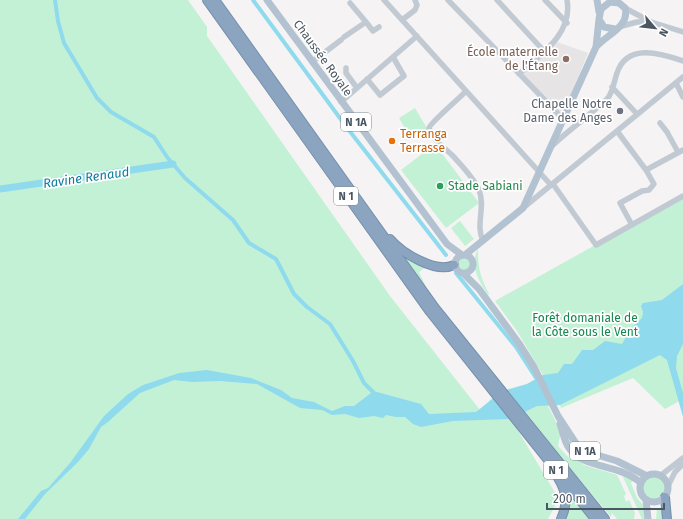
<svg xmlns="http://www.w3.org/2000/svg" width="683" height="519" font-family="'Fira Sans',sans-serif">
<rect width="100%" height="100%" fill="#f5f3f3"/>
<path fill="#e6e4e5" d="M557 42 588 53 562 117 522 75Z"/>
<path fill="#c3f1d5" d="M0 0H188L207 27V36L390 296 480 410 493 397 508 389 527 384 543 375 517 331 495 301 683 196V399L665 409 633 378 561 408 560 405 548 406 561 432 558 446 569 458 572 455 584 465 617 475 626 494 624 496 626 502 629 500 635 513 634 519H617L612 513 611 517 524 413 511 419 557 496 556 504 548 519H0Z
M415 108 428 130 412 140 399 118Z
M435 144 479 203 446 228 401 170Z
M460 221 474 239 465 246 451 228Z
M478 249C478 269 480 276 489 294L488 295C479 281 469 266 478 249Z
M402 254 427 266 419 272 426 287 424 288 401 256Z
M458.5 264a5.5 5.5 0 1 1 11 0a5.5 5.5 0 1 1-11 0Z
M568 435 598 458V463L576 454 566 436Z
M624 476 633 480 631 483 637 498 644 506 646 519H642L623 477Z
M642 488a12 12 0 1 1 24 0a12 12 0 1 1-24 0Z
M570 492 591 519H565L570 503Z
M664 507V519H656L657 509Z"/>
<path fill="#90daee" d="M683 284V344L677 356 676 368 683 393V417L667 360 660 355 560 405 537 406 510 419 453 421 421 427 413 424 405 417H396L386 415 383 418 374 416 359 418 345 414 332 415 322 410 300 408 257 384 220 381 192 382 174 380 140 393 108 422 101 427 89 449 78 462 45 494 25 519H18L41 491 48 488 70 463 104 416 128 394 143 385 179 373 207 370 251 378 281 390 292 398 314 402 332 411 345 406H354L371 393 377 392 421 404 429 414 476 412 501 392 527 384 543 375 558 373 564 364H572L582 350H593L605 341 622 344 631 328 642 318 643 312 641 306 643 303 662 300Z"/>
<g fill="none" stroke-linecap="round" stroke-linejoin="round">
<path stroke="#90daee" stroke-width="4" d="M55 0 58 21 64 43 97 98 111 112 154 137 167 157 185 178 233 220 249 243 276 259 294 294 307 307 330 324 353 361 364 383 376 395
M253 0 348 129 446 255
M456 273 516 347 536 378"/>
<path stroke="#90daee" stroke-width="7" d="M0 189 173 164"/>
<g stroke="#7690ad" stroke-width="10">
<path id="highway" d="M207 0 430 312 595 519
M215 0 435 308 605 519
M390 239C402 253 436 274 454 265
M558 478C567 493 568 503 561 519
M665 497 667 519"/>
</g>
<path stroke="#c1cad2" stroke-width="5.5" d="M384 0 550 184
M448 0 564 120
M497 0 544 51
M545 0 567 23
M625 8 651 22 683 32
M402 20 415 10 417 5 415 0
M366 22 373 31 379 27
M622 26 637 22H649
M344 37 366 22 350 3
M312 62 341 40
M346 68V73L357 88
M519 74C541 54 573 34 567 0
M367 79 380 95 404 76 393 57
M676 83 683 97
M612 87 637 114
M466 91C460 98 430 123 429 128 433 141 444 147 453 156 461 165 474 178 479 190 486 207 475 224 483 241
M341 102 417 36
M660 123 667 132 678 152
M617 131 646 170 654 184 649 190 642 191 620 203 632 225
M553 145C570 129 590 115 607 99 613 93 614 81 617 73 627 43 660 53 683 61
M646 170 683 150
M553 184 596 245 683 196
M523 208 683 77
M660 476 683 458
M668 486 675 472 683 464"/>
<path stroke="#b3c2d1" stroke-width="7" d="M267 0 447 244 462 255
M597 0 599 12
M597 46C608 34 630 26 625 8L619 3 610 2 601 9 599 19 604 27 615 29
M455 264a9 9 0 1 1 18 0a9 9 0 1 1-18 0Z
M465 255 523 208 596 47 599 19
M464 274 479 289 518 342 534 367 558 416 577 445 587 452 617 461 647 476
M560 424C563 432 564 441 569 448 584 470 619 463 641 483
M640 488a14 14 0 1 1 28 0a14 14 0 1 1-28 0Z
M646 500 648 519"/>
<use href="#highway" stroke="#8ba5c1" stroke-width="8"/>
</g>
<circle fill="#8d6e63" stroke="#fff" stroke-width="1.5" cx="566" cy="59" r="4"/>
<circle fill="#6b7280" stroke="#fff" stroke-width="1.5" cx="620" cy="111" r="4"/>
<circle fill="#e8710a" stroke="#fff" stroke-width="1.5" cx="392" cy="141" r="4"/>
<circle fill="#2e9e5b" stroke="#fff" stroke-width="1.5" cx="440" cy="186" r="4"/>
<g text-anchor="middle" stroke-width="3.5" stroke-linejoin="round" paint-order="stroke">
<g fill="#fff" stroke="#808990" stroke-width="1">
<rect x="341" y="113" width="30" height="18" rx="3"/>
<rect x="334" y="187" width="24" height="18" rx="3"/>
<rect x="570" y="442" width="30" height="18" rx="3"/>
<rect x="544" y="461" width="24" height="18" rx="3"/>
</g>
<g font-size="11" font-weight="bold" fill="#4a5661">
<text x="356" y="126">N 1A</text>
<text x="346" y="200">N 1</text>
<text x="585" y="455">N 1A</text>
<text x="556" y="474">N 1</text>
</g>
<g font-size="12" fill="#785e54" stroke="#fff" text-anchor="end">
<text x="558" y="56">École maternelle<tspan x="558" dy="14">de l'Étang</tspan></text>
</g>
<g font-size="12" fill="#4a5661" stroke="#fff">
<text transform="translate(323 58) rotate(54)" y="4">Chaussée Royale</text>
</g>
<g font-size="12" fill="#5b616d" stroke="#fff" text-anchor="end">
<text x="612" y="108">Chapelle Notre<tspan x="612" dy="14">Dame des Anges</tspan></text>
</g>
<g font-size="12" fill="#c56008" stroke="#fff" text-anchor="start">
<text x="400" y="138">Terranga<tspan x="400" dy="14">Terrasse</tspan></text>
</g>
<g font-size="12" fill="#27864d" stroke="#fff" text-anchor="start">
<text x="448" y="190">Stade Sabiani</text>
</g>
<g font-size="12" fill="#17864f" stroke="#fff">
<text x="585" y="322">Forêt domaniale de<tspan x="585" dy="14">la Côte sous le Vent</tspan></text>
</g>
<g font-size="13" font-style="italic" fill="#0c7c9b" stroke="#fff">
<text transform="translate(86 177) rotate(-8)" y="5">Ravine Renaud</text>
</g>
</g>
<g transform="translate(655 28) rotate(118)" stroke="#ffffff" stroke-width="3" paint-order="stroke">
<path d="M0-3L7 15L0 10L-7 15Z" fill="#4a5661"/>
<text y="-6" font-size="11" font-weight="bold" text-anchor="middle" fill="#4a5661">N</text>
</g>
<path d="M547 503v6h117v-6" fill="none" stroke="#4a5661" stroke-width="2"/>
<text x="553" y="503" font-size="12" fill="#4a5661" stroke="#ffffff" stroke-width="3" paint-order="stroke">200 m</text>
</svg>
